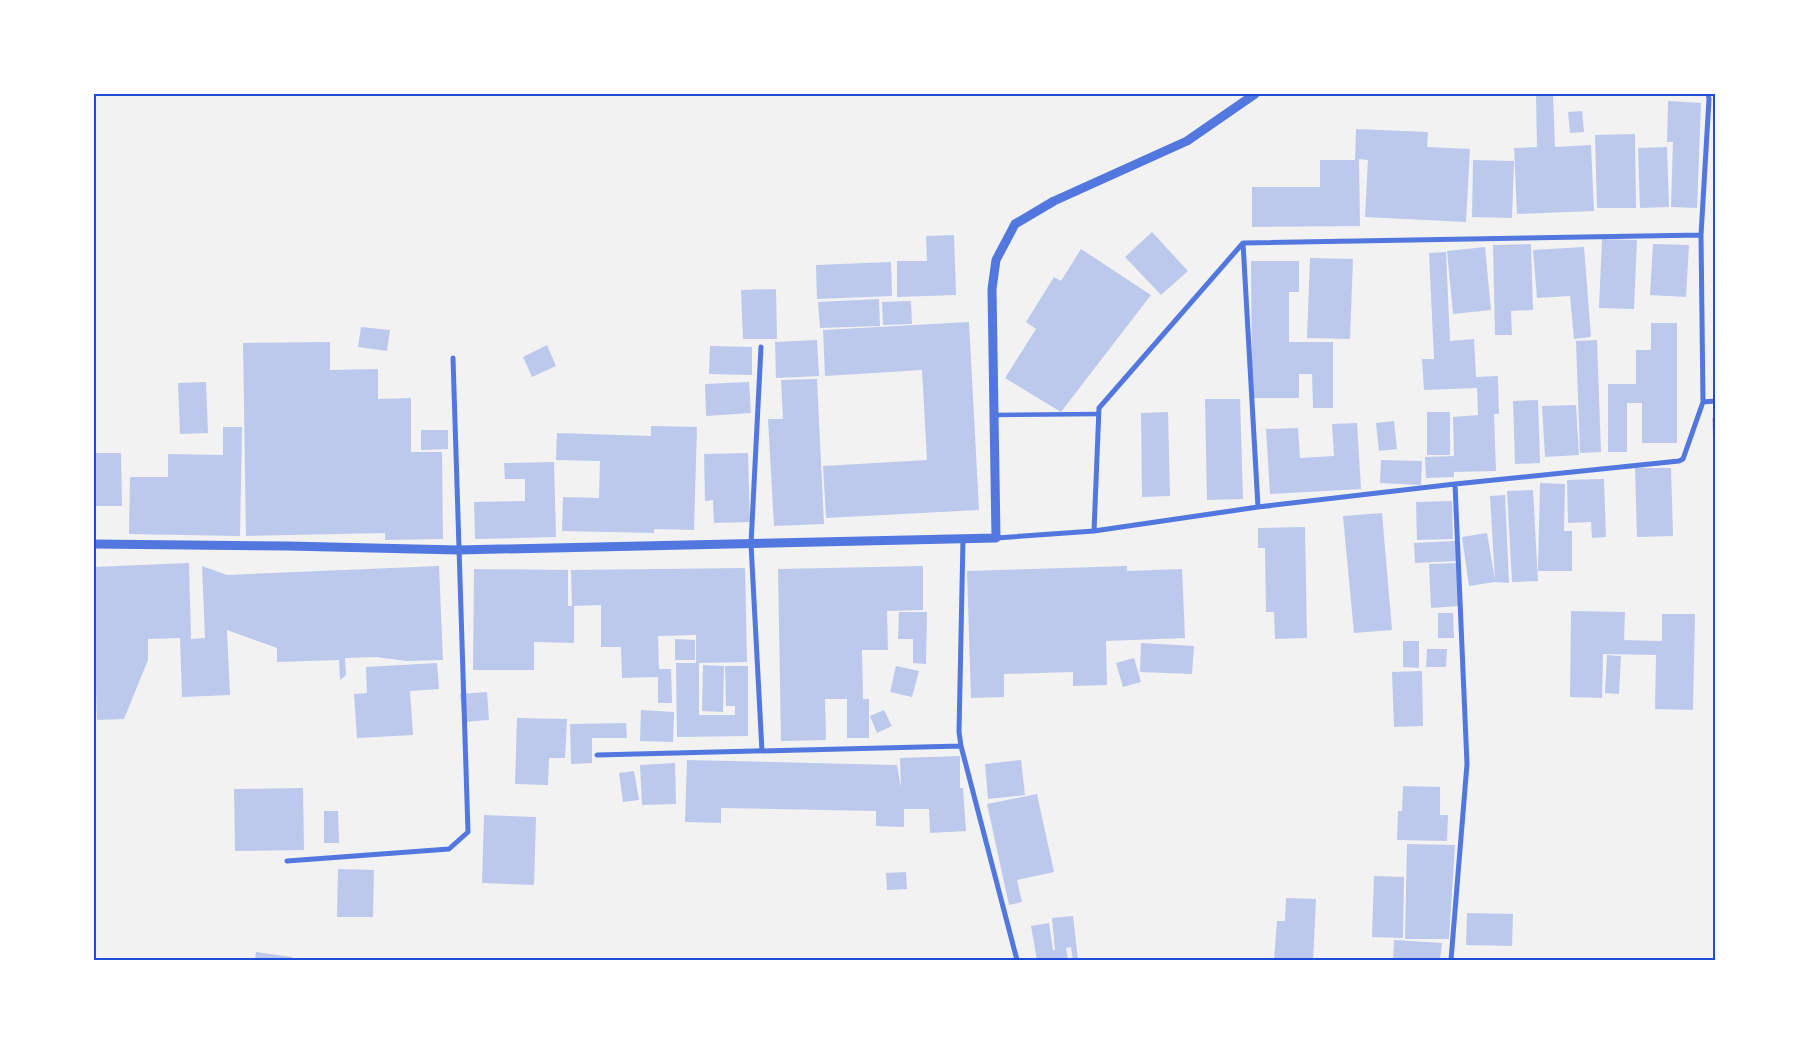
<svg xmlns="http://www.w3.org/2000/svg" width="1809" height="1054" font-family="Overpass,sans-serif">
<rect width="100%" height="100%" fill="#f2f2f2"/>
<path fill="#bdc9ec" d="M1536 94H1553L1555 147 1591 145 1594 211 1517 214 1514 148 1537 147Z
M1668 101 1701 103 1697 208 1671 207 1673 142H1667Z
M1582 111 1584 132 1570 133 1568 112Z
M1356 129 1428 132 1427 147 1470 149 1466 222 1365 217 1368 160 1359 159 1360 226 1252 227V187H1320V160H1355Z
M1635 134 1636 208H1597L1595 135Z
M1667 147 1669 207 1640 208 1638 148Z
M1473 160 1514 161 1512 218 1472 217Z
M1152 232 1188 271 1161 295 1125 257Z
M954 235 956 295 897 297V261H927L926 236Z
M1602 239 1637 240 1634 309 1599 308Z
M1531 244 1533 310 1511 311 1512 335H1495L1493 245Z
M1653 244 1689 245 1686 297 1650 295Z
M1485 247 1491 310 1453 314 1447 251Z
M1584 247 1591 337 1574 339 1570 296 1537 298 1533 250Z
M1081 249 1151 295 1061 412 1005 378 1036 329 1026 322 1054 277 1061 281Z
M1446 252 1450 341 1474 339 1476 377 1498 376 1499 414H1494L1496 471 1454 472V477L1426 478 1425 457 1454 456 1453 417 1478 415 1477 388 1424 390 1422 359H1434L1429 253Z
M1310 258 1353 259 1350 339 1307 338Z
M1251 261H1299V292H1289V342H1333V408H1313L1312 374H1299V398H1252Z
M891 262 892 296 817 299 816 265Z
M776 289 777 339H743L741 290Z
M879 299 880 326 820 328 818 302Z
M911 301 912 324 883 325 882 302Z
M969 322 979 510 826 518 823 466 927 460 922 370 825 376 823 330Z
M1651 323H1677V443H1642V403H1627V452H1608V384H1636V350H1651Z
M361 327 390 330 387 351 358 347Z
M817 340 819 376 776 378 775 342Z
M1597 340 1601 452 1580 453 1576 341Z
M330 342V370L378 369V399L411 398V452H442L443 539 385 540V533L246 536 243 343Z
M547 345 556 366 532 377 523 357Z
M710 346 752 347V375L709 374Z
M817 379 824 524 774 526 768 419H783L781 380Z
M206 382 208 433 180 434 178 383Z
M749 382 751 413 706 416 705 384Z
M1205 399H1240L1243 499 1207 500Z
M1538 400 1540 463 1515 464 1513 401Z
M1576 405 1579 455 1545 457 1542 406Z
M1168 412 1170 496 1142 497 1141 413Z
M1427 412H1450V455H1427Z
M1712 418H1715V456H1714Z
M1394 421 1397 449 1379 451 1376 423Z
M1357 423 1361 489 1270 494 1266 429 1298 428 1300 458 1334 456 1332 424Z
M651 426 697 427 694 530 654 529V533L562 531 563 497 599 498 600 461 556 460 557 433 651 436Z
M223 427H242L240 536 129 534 130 477H168V454L223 455Z
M421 430H448V449L421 450Z
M94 453H121L122 506H94Z
M748 453 750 522 714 523 713 500 705 501 704 454Z
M1381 460 1422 461 1421 485 1380 483Z
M554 462 556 537 475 539 474 502 525 501V479H505L504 463Z
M1635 468H1671L1673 536 1637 537Z
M1604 479 1606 537 1592 538 1591 522 1568 523 1567 480Z
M1540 483 1565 484 1564 531H1572V571H1538Z
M1533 490 1538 581 1512 582 1507 491Z
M1505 495 1509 583 1495 582 1469 586 1462 537 1487 533 1495 580 1490 496Z
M1452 501 1453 539 1417 540 1416 502Z
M1382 513 1392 630 1354 633 1343 516Z
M1305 527 1307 638 1275 639 1274 612H1266L1265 548H1258V528Z
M1455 541 1457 561 1415 563 1414 543Z
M189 563 191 639 205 638 202 566 227 575 439 566 443 660 407 661 376 657 345 658 346 675 340 680 339 660 277 662V648L227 630 230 695 182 697 180 638 148 639V660L124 719 97 720 94 629V567Z
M1458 563 1460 606 1431 608 1429 564Z
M923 566V610L887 611 888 650H862L863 699H869V738H847V699H825L826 740 781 741 778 569Z
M1127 566V571L1182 569 1185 638 1106 641 1107 685 1073 686V672L1004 674V697L971 698 967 571Z
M745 568 747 662 699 663V715H735V706H726L725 666H748V736L677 737 676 663H696V635L658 636 659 669H671L672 703H658V677L622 678 621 647H601V605L574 606V643L534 642V670H473L474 569 568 570V606H572L571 570Z
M1571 611 1625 612 1624 640 1662 641V614H1695L1693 710 1655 709 1656 655 1603 654 1602 698 1570 697Z
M899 612H927L926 664 913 663V639H898Z
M1438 613H1453L1454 638H1438Z
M675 639 695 640V660H675Z
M1403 641H1419V668L1403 667Z
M1141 643 1194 646 1192 674 1140 672Z
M1427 649H1447L1446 667H1426Z
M1607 655 1621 656 1619 694 1605 693Z
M1134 658 1141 682 1123 687 1116 663Z
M437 663 439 689 410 691 413 735 357 738 354 694 367 693 366 667Z
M703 665 724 666 723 712 702 711Z
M896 666 919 671 912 697 890 692Z
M1422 671 1423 726 1394 727 1392 672Z
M487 692 489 720 463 722 460 694Z
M641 710 674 712 673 742 640 741Z
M884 710 892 726 877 733 870 716Z
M517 718 567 719 565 758H549L548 785 515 784Z
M626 723 627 738H592V763L571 764 570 724Z
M960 756V788H963L966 831 930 833 929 809H904V827L876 826V811L721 808V823L685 822 687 760 897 765 901 788 900 758Z
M1021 760 1025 795 988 799 985 764Z
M675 763 676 804 642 805 640 765Z
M634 771 639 800 623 802 619 773Z
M1403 786 1440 787V815H1448L1447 841 1397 840 1398 811H1402Z
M303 788 304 850 235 851 234 789Z
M1037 794 1054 872 1017 880 1022 902 1009 905 987 804Z
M324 811H338L339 843H324Z
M484 815 536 817 534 885 482 883Z
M1407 844 1455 845 1449 939H1405Z
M338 869 374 870 373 917H337Z
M906 872 907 889 887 890 886 873Z
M1374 876 1404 877 1403 938 1372 937Z
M1286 898 1316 899 1313 960H1274L1277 921H1285Z
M1467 913 1513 914 1512 946 1466 945Z
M1073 916 1078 960H1073L1071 947 1066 948 1068 960H1037L1031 926 1049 923 1053 950H1055L1052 918Z
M1394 940 1442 943 1440 960H1393Z
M256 952 292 957V960H255Z"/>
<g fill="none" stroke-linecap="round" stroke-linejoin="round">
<path stroke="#5277de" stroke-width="4.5" d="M995 415 1099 414"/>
<path stroke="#5277de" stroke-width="5" d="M1243 243 1258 507
M761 347 751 544 762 751
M1703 402 1715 401
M1094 531 1099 408 1243 243 1701 235
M996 538 1094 531 1258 507 1455 484 1679 461 1683 459 1703 402 1701 235 1709 99 1708 94
M963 539 959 732 961 746 1017 960
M597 755 961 746
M287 861 449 849 468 832 453 358
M1451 960 1467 764 1455 484"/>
<path stroke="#5277de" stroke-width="9" d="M94 544 288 546 458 550 996 538 992 289 996 260 1015 224 1054 201 1187 141 1255 94"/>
</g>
<rect width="1809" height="1054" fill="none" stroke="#ffffff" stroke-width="190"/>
<rect x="95" y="95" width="1619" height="864" fill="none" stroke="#1d4ed8" stroke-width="2"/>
</svg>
